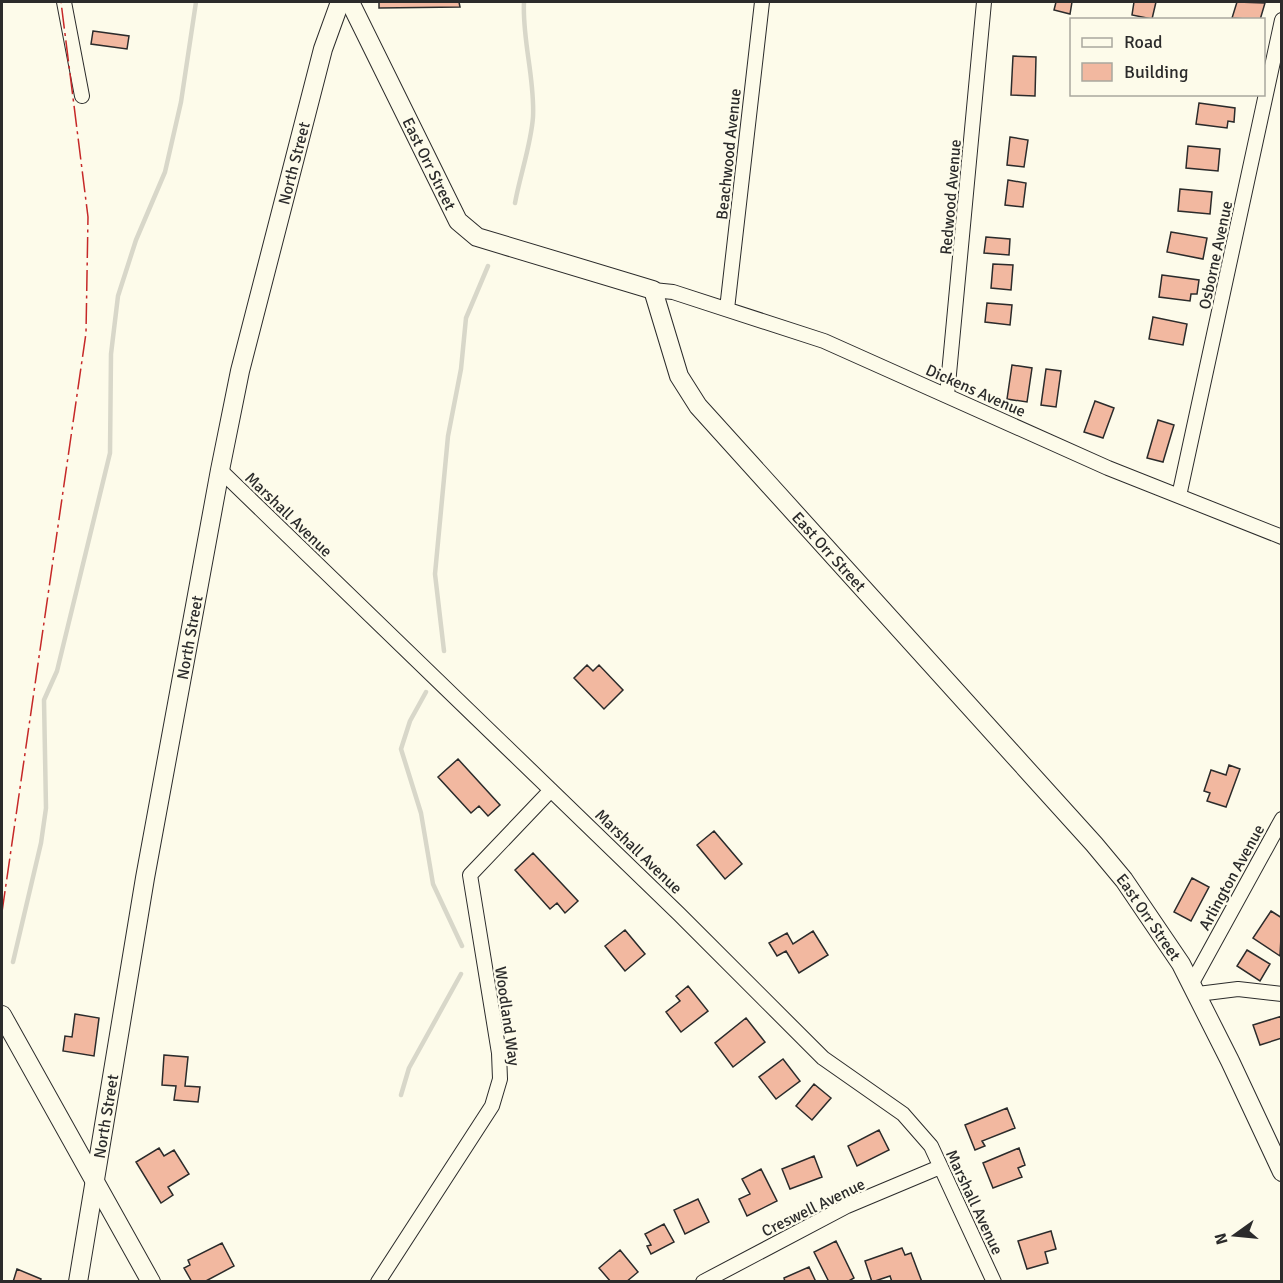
<svg xmlns="http://www.w3.org/2000/svg" width="1283" height="1283" font-family="Signika,sans-serif">
<rect width="100%" height="100%" fill="#fdfbea"/>
<g fill="none" stroke-linecap="round" stroke-linejoin="round">
<path stroke="#d8d7c9" stroke-width="4.5" d="M515 203C520 175 531 145 533 117 535 78 522 40 524 2
M444 651 435 574 448 436 461 369 466 318 488 266
M426 692 410 721 401 749 421 813 433 884 462 946
M13 962 41 843 46 808 44 700 57 671 110 453 111 354 118 296 136 240 165 172 181 102 196 2
M401 1095 409 1068 461 974"/>
</g>
<path fill="#f2b8a0" stroke="#2b2b2b" stroke-width="1.5" d="M376 2H459L460 7 379 8V2Z
M1056 2H1072L1070 14 1054 10Z
M1134 2H1156L1152 19 1132 15Z
M1237 2 1265 3 1260 20 1232 18Z
M93 31 129 36 127 49 91 44Z
M1013 56 1036 57 1035 96 1011 95Z
M1199 103 1235 108 1234 122 1228 121 1227 128 1196 124Z
M1010 137 1028 140 1024 167 1007 165Z
M1188 146 1220 149 1218 171 1186 168Z
M1008 180 1026 183 1023 207 1005 205Z
M1180 189 1212 192 1210 214 1178 211Z
M1171 232 1207 238 1203 259 1167 252Z
M986 237 1010 239 1009 255 984 253Z
M993 264 1013 265 1011 290 991 288Z
M1162 275 1199 280 1197 294H1191L1190 301 1159 297Z
M987 303 1012 305 1010 325 985 322Z
M1153 317 1187 324 1183 345 1149 339Z
M1012 365 1032 368 1027 402 1007 399Z
M1046 369 1061 371 1056 407 1041 405Z
M1095 401 1114 408 1103 438 1084 432Z
M1158 420 1174 425 1163 462 1147 458Z
M587 665 593 671 599 665 623 690 604 709 574 678Z
M458 759 500 805 488 816 479 806 471 813 438 777Z
M1229 765 1240 769 1226 807 1207 801 1210 793 1204 791 1211 770 1226 775Z
M714 831 742 864 725 879 697 845Z
M533 853 578 901 565 913 557 903 550 909 515 870Z
M1192 878 1209 887 1191 921 1174 912Z
M1271 911 1282 918 1280 956 1253 938Z
M625 930 645 954 625 971 605 946Z
M813 931 828 955 799 973 786 951 777 956 769 943 787 933 793 944Z
M1247 950 1270 964 1260 981 1237 966Z
M688 986 708 1011 681 1032 666 1012 680 1001 676 996Z
M75 1014 99 1018 94 1056 63 1051 65 1036 72 1037Z
M1282 1016V1038L1260 1045 1253 1025Z
M746 1018 765 1042 733 1067 715 1043Z
M164 1055 188 1057 185 1086 200 1087 198 1102 174 1100 176 1086 162 1085Z
M783 1059 800 1081 776 1099 759 1077Z
M814 1084 831 1098 812 1120 796 1106Z
M1007 1108 1015 1128 982 1141 985 1146 975 1150 965 1125Z
M879 1130 889 1150 857 1166 848 1146Z
M159 1148 164 1156 174 1150 189 1174 168 1187 173 1195 161 1203 136 1162Z
M1019 1148 1025 1165 1018 1168 1022 1177 993 1188 983 1163Z
M814 1156 822 1177 790 1189 782 1169Z
M761 1169 777 1201 747 1216 739 1199 750 1194 742 1179Z
M698 1199 709 1222 685 1234 674 1210Z
M664 1224 674 1242 651 1254 647 1246 651 1245 645 1234Z
M1051 1231 1056 1249 1045 1252 1048 1263 1027 1269 1018 1241Z
M836 1241 854 1278 847 1282H829L814 1252Z
M222 1243 234 1266 204 1282H192L184 1268 190 1265 188 1260Z
M902 1248 905 1255 911 1253 922 1282H892L890 1276 872 1282 865 1261Z
M620 1250 638 1272 626 1282H611L599 1268Z
M809 1267 816 1282H785L784 1278Z
M17 1269 41 1279 40 1282H13Z"/>
<g fill="none" stroke-linecap="round" stroke-linejoin="round">
<g stroke="#2b2b2b" stroke-width="16">
<path id="street" d="M64 2 82 96
M653 290 673 292 824 341 1108 468 1282 537
M727 309 762 2
M947 395 984 2
M220 470 679 914 823 1058 903 1114 931 1146 994 1282
M1179 496 1282 20
M1192 983 1282 819
M1198 994 1238 989 1282 994
M378 1282 492 1106 500 1079 499 1053 470 875 551 790
M703 1282 847 1206 940 1167"/>
</g>
<g stroke="#2b2b2b" stroke-width="20">
<g id="secondary">
<path id="s1" d="M350 2 458 221 477 237 653 290 679 376 698 406 1094 844 1124 880 1181 964 1230 1061 1282 1172"/>
<path d="M2 1015 151 1282"/>
<path id="s2" d="M78 1282 145 878 220 470 240 371 323 49 340 2"/>
</g>
</g>
<use href="#street" stroke="#fdfbea" stroke-width="14"/>
<use href="#secondary" stroke="#fdfbea" stroke-width="18"/>
<path stroke="#c62828" stroke-width="1.5" stroke-dasharray="21 4.5 3 4.5" stroke-linecap="butt" d="M2 912 86 333 88 217 61 2"/>
</g>
<g text-anchor="middle" stroke-width="4.5" stroke-linejoin="round" paint-order="stroke">
<g font-size="16" fill="#2b2b2b" stroke="#fdfbea">
<text transform="translate(728 154) rotate(-84)" y="6">Beachwood Avenue</text>
<text dy="6" stroke="none"><textPath href="#s2" startOffset="1140">North Street</textPath></text>
<text dy="6" stroke="none"><textPath href="#s1" startOffset="180">East Orr Street</textPath></text>
<text transform="translate(950 197) rotate(-85)" y="6">Redwood Avenue</text>
<text transform="translate(1215 255) rotate(-78)" y="6">Osborne Avenue</text>
<text transform="translate(976 390) rotate(24)" y="6">Dickens Avenue</text>
<text transform="translate(289 514) rotate(44)" y="6">Marshall Avenue</text>
<text dy="6" stroke="none"><textPath href="#s1" startOffset="774">East Orr Street</textPath></text>
<text dy="6" stroke="none"><textPath href="#s2" startOffset="654">North Street</textPath></text>
<text transform="translate(639 851) rotate(44)" y="6">Marshall Avenue</text>
<text transform="translate(1231 877) rotate(-61)" y="6">Arlington Avenue</text>
<text dy="6" stroke="none"><textPath href="#s1" startOffset="1260">East Orr Street</textPath></text>
<text transform="translate(508 1016) rotate(82)" y="6">Woodland Way</text>
<text dy="6" stroke="none"><textPath href="#s2" startOffset="168">North Street</textPath></text>
<text transform="translate(975 1202) rotate(65)" y="6">Marshall Avenue</text>
<text transform="translate(813 1207) rotate(-26)" y="6">Creswell Avenue</text>
</g>
</g>
<rect width="1283" height="1283" fill="none" stroke="#2b2b2b" stroke-width="6"/>
<rect x="1070" y="18" width="195" height="78" fill="#fdfbea" stroke="#a9a89e" stroke-width="1.5"/>
<rect x="1082" y="38" width="30" height="9" fill="#fdfbea" stroke="#a9a89e" stroke-width="1.5"/>
<text x="1124" y="48" font-size="18" fill="#2b2b2b">Road</text>
<rect x="1082" y="63" width="30" height="18" fill="#f2b8a0" stroke="#a9a89e" stroke-width="1.5"/>
<text x="1124" y="78" font-size="18" fill="#2b2b2b">Building</text>
<g transform="translate(1235 1235) rotate(255)" stroke="#fdfbea" stroke-width="4.5" paint-order="stroke">
<path d="M0-4.5L10 22L0 15L-10 22Z" fill="#2b2b2b"/>
<text y="-9" font-size="16" font-weight="bold" text-anchor="middle" fill="#2b2b2b">N</text>
</g>
</svg>
